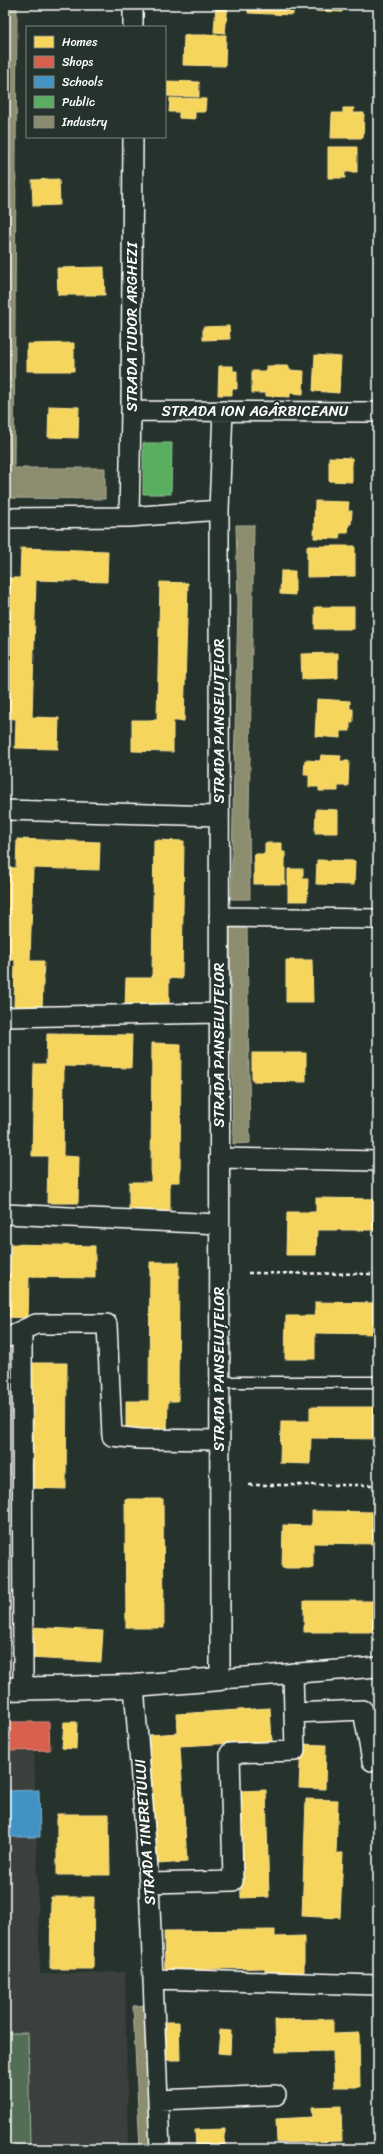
<svg xmlns="http://www.w3.org/2000/svg" width="383" height="2154" font-family="Sriracha,sans-serif">
<rect width="100%" height="100%" fill="#26332d"/>
<filter id="ink" filterUnits="userSpaceOnUse"><feTurbulence type="fractalNoise" baseFrequency=".025" numOctaves="2"/><feDisplacementMap in="SourceGraphic" scale="8" xChannelSelector="R" yChannelSelector="G"/><feConvolveMatrix kernelMatrix="1 2 1 2 8 2 1 2 1" color-interpolation-filters="sRGB"/></filter>
<g filter="url(#ink)">
<path fill="#3b403d" d="M5 1744H34L40 1974 125 1972 128 2149H5Z"/>
<path fill="#526e55" stroke="#a8b6aa" d="M5 1368 8 1370 5 1652Z
M5 2033H28L30 2149H5Z"/>
<path fill="#f6d55c" stroke="#f9e28d" d="M216 5H228L225 33 214 32Z
M248 5H293V15L248 13Z
M317 5H342V12L316 11Z
M184 35H226L225 66 183 65Z
M165 81 199 82V97L165 96Z
M170 98 206 99 205 112H195V119L179 118V112H169Z
M343 108H354L353 113H364L363 138H331L332 113H343Z
M328 147H357V172H345V178H328Z
M59 179 60 205 33 206 32 180Z
M104 267 105 295H58L57 268Z
M229 326 230 339 203 340V327Z
M74 343V371H27V344Z
M315 355 341 357 339 393 313 391Z
M219 366H233V371H237V389H232V395H218Z
M266 366H289V370L304 371 303 394 290 393V397L266 396V393H252V371H266Z
M49 406 79 407 78 438 48 437Z
M329 457 352 458V482L329 481Z
M315 501 349 502 348 511H352L351 524H349L348 533H340L339 539 314 538Z
M307 546H355V576L307 577Z
M21 548 108 551 107 582 36 580 32 717 59 718 58 749 15 748 16 719 5 718 6 578H20Z
M281 571H295V595L280 594Z
M160 582 188 583 184 721H173V752L132 751V720H157Z
M315 607H354V629H315Z
M338 653V678L302 679 301 654Z
M317 699 350 701V709H353V722H350V731H341V738L315 736Z
M321 755 341 756 340 761H349L348 786H338V791H319V787H309V775H304L305 760 320 761Z
M316 809 338 810V833H315Z
M17 839 100 842 99 870 33 868 30 961H44L42 1008 14 1007 15 960H5V867L16 868Z
M154 840 184 841 182 979 169 978V1007L125 1006 126 978H152Z
M265 843H282V852H285V884H254V854H265Z
M317 860 355 861 354 885 316 884Z
M288 869H303V879H308L307 901H288Z
M286 960H312L313 1002H286Z
M47 1034 132 1035 131 1068 64 1066 63 1156 79 1157 78 1203H47L48 1156H32L34 1064H46Z
M152 1043 181 1044 180 1182H170V1213L129 1212V1182H151Z
M252 1053H306V1082L252 1081Z
M316 1198 378 1199V1230H317L316 1255H286L287 1212H316Z
M11 1244 95 1246V1278L29 1277 28 1318 5 1317V1274H10Z
M150 1262H179L178 1401H168L167 1432 126 1431V1401H149Z
M315 1302 378 1303V1334L315 1333V1359H285L286 1316H315Z
M29 1363H67L66 1489 28 1488Z
M310 1407H378V1439L311 1438 310 1464 280 1463 281 1421H310Z
M125 1499H163L164 1628H126Z
M312 1511 378 1512V1544L313 1543V1568H282L283 1525 312 1526Z
M304 1601H378V1632H304Z
M30 1627 103 1631 101 1662 29 1658Z
M270 1708 272 1741 180 1746 187 1862 157 1864 149 1735 178 1733 177 1714Z
M64 1722H77L76 1749 62 1748Z
M301 1744 326 1745 325 1789 299 1788Z
M266 1790 269 1897 241 1898 238 1791Z
M306 1799 338 1800 336 1853H343L340 1918 302 1916Z
M57 1814H109L110 1875H57Z
M51 1897H94L93 1969H50Z
M275 1930V1937L304 1936V1974L265 1975V1968L165 1970 164 1931Z
M333 2019V2034L359 2033 360 2087H334L333 2051 276 2052 275 2020Z
M163 2022H179L180 2060H164Z
M220 2030 231 2031 230 2054 218 2053Z
M341 2106 342 2141 277 2143 276 2119 313 2117 312 2107Z
M225 2129V2149H196L195 2130Z"/>
<path fill="#d6604d" stroke="#e29082" d="M5 1722H49L50 1750 5 1751Z"/>
<path fill="#4393c3" stroke="#7bb3d5" d="M39 1790 40 1837H9L7 1791Z"/>
<path fill="#5aae61" stroke="#8cc690" d="M143 443H172L171 494H143Z"/>
<path fill="#8c8c6e" stroke="#aeae9a" d="M5 5H17L14 468H105V499L5 498Z
M236 525H254L249 815 250 899H231L238 605Z
M230 928H247L250 1143 233 1144Z
M147 2005 154 2149H140L133 2006Z"/>
<g fill="none" stroke-linecap="round" stroke-linejoin="round">
<g stroke="#fff" stroke-width="13">
<path id="service" d="M220 1382H378"/>
</g>
<g stroke="#fff" stroke-width="22">
<path id="minor" d="M133 27V5
M131 411 378 412
M223 411 219 510 220 1679 378 1667
M129 517 131 411 133 137
M5 518 129 517 219 510
M5 810 219 816
M219 917 378 919
M5 1017 219 1013
M219 1158 378 1161
M5 1214 219 1224
M22 1331 23 1689
M5 1338 36 1324H107L112 1436 140 1439 220 1440
M134 1686 149 1883 160 2149
M294 1713 363 1710 372 1761H378
M149 1883 233 1881 230 1753 295 1751 293 1673
M153 1979 378 1985
M158 2100 276 2095"/>
</g>
<g stroke="#fff" stroke-width="25">
<path id="tertiary" d="M5 1689 134 1686 220 1679"/>
</g>
<path stroke="#fff" stroke-width="2.5" stroke-dasharray="4 3" stroke-linecap="butt" d="M248 1273 378 1274
M249 1485H378"/>
<use href="#service" stroke="#26332d" stroke-width="10"/>
<use href="#minor" stroke="#26332d" stroke-width="19"/>
<use href="#tertiary" stroke="#26332d" stroke-width="22"/>
</g>
</g>
<g text-anchor="middle" stroke-width="4" stroke-linejoin="round" paint-order="stroke">
<g font-size="15" fill="#fff" stroke="#26332d">
<text transform="translate(132 327) rotate(-90)" y="5">STRADA TUDOR ARGHEZI</text>
<text x="255" y="416">STRADA ION AGÂRBICEANU</text>
<text transform="translate(219 721) rotate(-90)" y="5">STRADA PANSELUȚELOR</text>
<text transform="translate(219 1045) rotate(-90)" y="5">STRADA PANSELUȚELOR</text>
<text transform="translate(219 1369) rotate(-90)" y="5">STRADA PANSELUȚELOR</text>
<text transform="translate(145 1832) rotate(-94)" y="5">STRADA TINERETULUI</text>
</g>
</g>
<rect width="383" height="2154" fill="none" stroke="#26332d" stroke-width="20"/>
<rect x="10" y="10" width="363" height="2134" fill="none" stroke="#fff" stroke-width="1.5" filter="url(#ink)"/>
<rect x="26" y="26" width="140" height="112" fill="#26332d" stroke="#7d8581"/>
<rect x="34" y="36" width="20" height="12" fill="#f6d55c" stroke="#7d8581"/>
<text x="62" y="46" font-size="12" fill="#ffffff">Homes</text>
<rect x="34" y="56" width="20" height="12" fill="#d6604d" stroke="#7d8581"/>
<text x="62" y="66" font-size="12" fill="#ffffff">Shops</text>
<rect x="34" y="76" width="20" height="12" fill="#4393c3" stroke="#7d8581"/>
<text x="62" y="86" font-size="12" fill="#ffffff">Schools</text>
<rect x="34" y="96" width="20" height="12" fill="#5aae61" stroke="#7d8581"/>
<text x="62" y="106" font-size="12" fill="#ffffff">Public</text>
<rect x="34" y="116" width="20" height="12" fill="#8c8c6e" stroke="#7d8581"/>
<text x="62" y="126" font-size="12" fill="#ffffff">Industry</text>
</svg>
